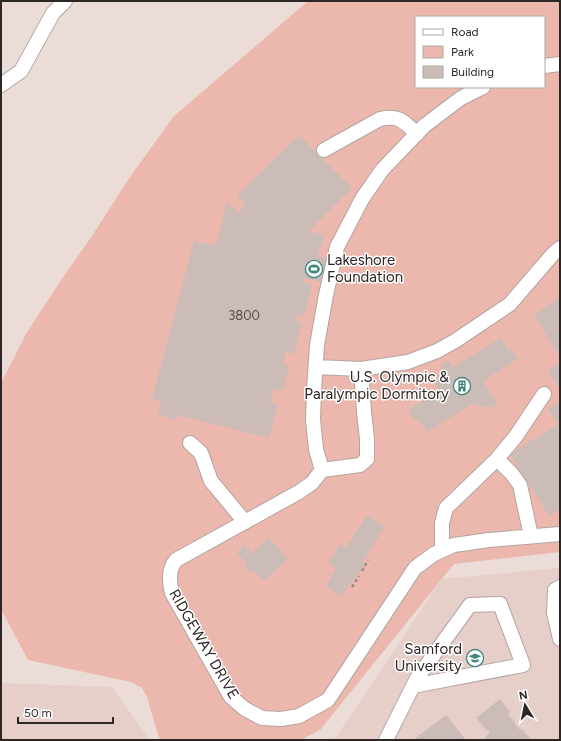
<svg xmlns="http://www.w3.org/2000/svg" width="561" height="741" font-family="Figtree,sans-serif">
<rect width="100%" height="100%" fill="#ecdcd8"/>
<path fill="#e6cec9" d="M560 568V740H331L336 737 442 579Z
M1 683 112 687 150 740H1Z"/>
<path fill="#ecb8ad" fill-rule="evenodd" d="M308 1H560V552L454 564 320 730 301 740H161L158 735 147 697 142 688 131 682 28 660 1 609V383L26 334 61 280 92 236 128 180 173 117ZM416 17H544V87H416Z"/>
<path fill="#ccbcb8" d="M299 135 352 188 309 231 324 235 318 256 332 260 326 283 304 278 303 282 312 285 304 316 297 314 296 321 302 323 294 354 286 352 283 364 289 366 283 391 274 388 270 403 278 404 269 438 178 415 176 420 158 414 161 401 152 399 194 241 216 246 227 202 238 213 246 205 237 196Z
M560 298V357L534 315Z
M501 338 509 351 512 349 518 359 483 381 498 404 491 408 475 405 474 403 427 432 418 419 415 421 408 410 439 391 434 381 439 378 443 370 439 366 448 360 453 367Z
M560 363V390L548 370Z
M560 402V509L549 516 510 454 558 424 548 409Z
M367 515 385 526 363 562 365 563 354 581 352 580 342 596 326 586 336 568 328 563 340 544 346 548Z
M269 538 288 559 263 581 253 570 249 573 244 567 247 564 237 553 245 545 252 553Z
M500 699 510 712 508 714 520 730 522 729 531 740H487L485 737 490 733 488 730 487 731 476 718Z
M446 715 466 740H413Z"/>
<g fill="none" stroke-linecap="round" stroke-linejoin="round">
<g stroke="#b3a4a0" stroke-width="16">
<path id="minor" d="M544 66 560 64
M1 85 21 71 53 13 65 1
M324 150 380 119C399 115 404 121 417 134
M560 248 553 254 510 304 455 341 437 351 408 362 361 369 364 412 367 439V459L360 465 322 470 312 483 299 492 176 560C168 569 169 581 172 593L231 697 245 709 262 718 281 719 299 716 328 700 415 568 434 554 454 545 489 540 560 534
M316 367 361 369
M190 443 201 453 211 481 245 522
M497 459 512 474 520 485 531 536
M322 470 316 449 313 420 314 390 317 345 326 295 337 247 362 199 382 170 424 126 461 98 483 87
M442 550V523L446 508 497 459 516 436 544 394
M560 587 555 590 554 613 560 639
M386 740 417 678 470 605 500 604 523 665 413 686"/>
</g>
<path stroke="#968a87" stroke-width="2.5" stroke-dasharray="3 3" stroke-linecap="butt" d="M362 571 368 560
M352 587 359 576"/>
<use href="#minor" stroke="#fff" stroke-width="14"/>
</g>
<defs>
<g id="stadium-ring" transform="scale(0.9)"><circle r="9.5" fill="#fff" stroke="#41867b" stroke-width="1.5"/><path d="M0-5a6.5 5 0 1 0 0 10a6.5 5 0 1 0 0-10ZM-3.5-1.8h7v3.6h-7Z" fill="#41867b"/></g>
<g id="building-ring" transform="scale(0.9)"><circle r="9.5" fill="#fff" stroke="#41867b" stroke-width="1.5"/><path d="M-4-6H4V6H1V3H-1V6H-4ZM-2.5-4.3h1.7v1.8h-1.7ZM.8-4.3h1.7v1.8H.8ZM-2.5-1h1.7V.8h-1.7ZM.8-1h1.7V.8H.8Z" fill="#41867b"/></g>
<g id="university-ring" transform="scale(0.9)"><circle r="9.5" fill="#fff" stroke="#41867b" stroke-width="1.5"/><path d="M0-5L7-2L0 1L-7-2ZM-4 1L0 2.5L4 1V4Q0 6-4 4Z" fill="#41867b"/></g>
</defs>
<g fill-rule="evenodd">
<use href="#stadium-ring" x="314" y="269"/>
<use href="#building-ring" x="462" y="386"/>
<use href="#university-ring" x="475" y="658"/>
</g>
<g text-anchor="middle" stroke-width="3" stroke-linejoin="round" paint-order="stroke">
<g font-size="13" fill="#544c49">
<text x="244" y="320">3800</text>
</g>
<g font-size="15" fill="#2c2624" stroke="#fff" text-anchor="end">
<text x="327" y="265" text-anchor="start">Lakeshore<tspan x="327" dy="17">Foundation</tspan></text>
<text x="449" y="382">U.S. Olympic &amp;<tspan x="449" dy="17">Paralympic Dormitory</tspan></text>
<text x="462" y="654">Samford<tspan x="462" dy="17">University</tspan></text>
</g>
<g font-size="15" fill="#2c2624" stroke="#fff">
<text transform="translate(204 644) rotate(60)" y="5">RIDGEWAY DRIVE</text>
</g>
</g>
<rect width="561" height="741" fill="none" stroke="#2c2624" stroke-width="4"/>
<rect x="415" y="16" width="130" height="72" fill="#ffffff" stroke="#aba8a7"/>
<rect x="423" y="29" width="20" height="6" fill="#ffffff" stroke="#aba8a7"/>
<text x="451" y="36" font-size="12" fill="#2c2624">Road</text>
<rect x="423" y="46" width="20" height="12" fill="#ecb8ad" stroke="#aba8a7"/>
<text x="451" y="56" font-size="12" fill="#2c2624">Park</text>
<rect x="423" y="66" width="20" height="12" fill="#ccbcb8" stroke="#aba8a7"/>
<text x="451" y="76" font-size="12" fill="#2c2624">Building</text>
<g transform="translate(525 705) rotate(350)" stroke="#ffffff" stroke-width="3" paint-order="stroke">
<path d="M0-3L7 15L0 10L-7 15Z" fill="#2c2624"/>
<text y="-6" font-size="11" font-weight="bold" text-anchor="middle" fill="#2c2624">N</text>
</g>
<path d="M18 717v6h95v-6" fill="none" stroke="#2c2624" stroke-width="2"/>
<text x="24" y="717" font-size="12" fill="#2c2624" stroke="#ffffff" stroke-width="3" paint-order="stroke">50 m</text>
</svg>
